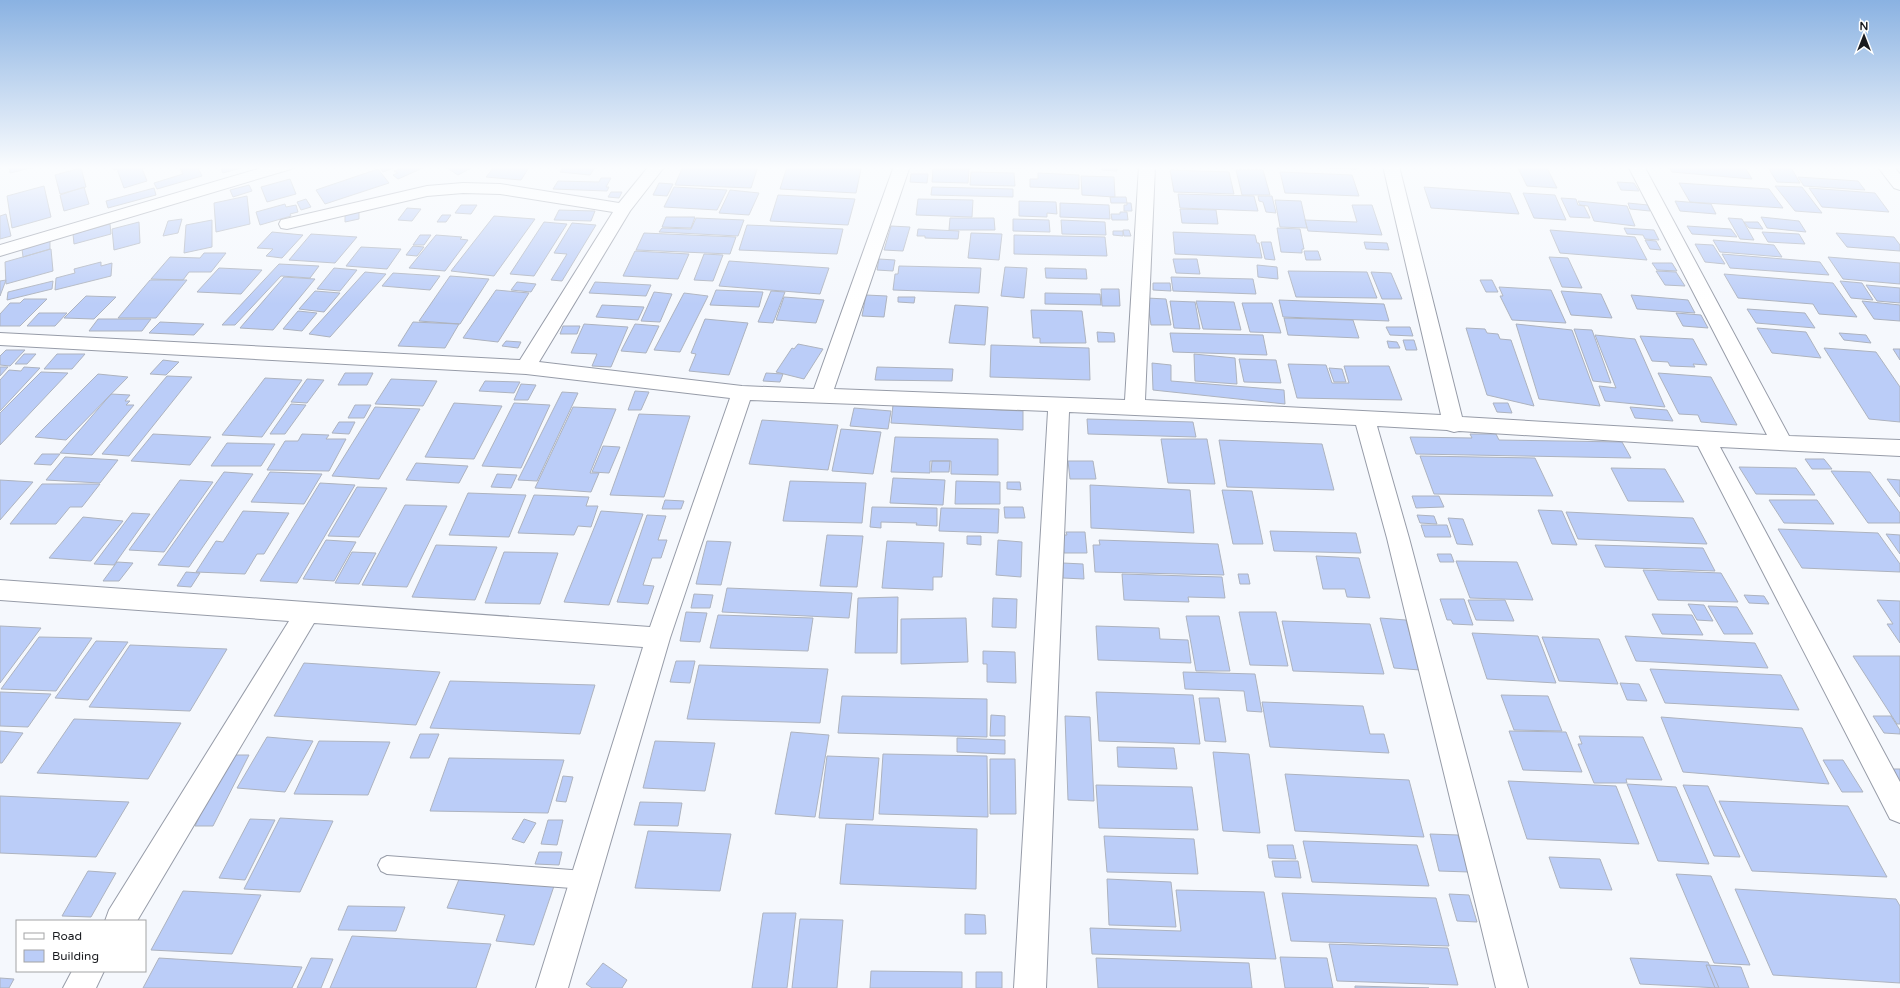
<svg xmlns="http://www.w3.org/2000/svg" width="1900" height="988" font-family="'Varela Round',sans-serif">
<rect width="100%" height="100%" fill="#f5f8fd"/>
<path fill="#bbcdf8" stroke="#adb3bf" d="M9 166H39L10 173Z
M112 166H141L147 181 124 188 117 169 114 170Z
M186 166H197L202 176 157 189 154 183 183 174 180 168Z
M230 166H247L223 173 221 169Z
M386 166H391L393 168 383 172 380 168Z
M406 166H423L425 167 398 179 393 175 398 173 394 171Z
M444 166H471L473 167 458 175Z
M495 166H530L521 180 486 177Z
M565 166H596L590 175 560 172Z
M683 166H758L751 188 675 185Z
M948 166H1021V168Z
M1102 166H1117V171L1102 170Z
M1296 166H1355L1356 169Z
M1517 166H1546L1557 188 1527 186Z
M1669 166H1744L1752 179 1672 172Z
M1767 166H1790L1800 183 1777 182Z
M787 167 861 169 856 193 780 189Z
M81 168 86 187 60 194 55 175Z
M378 169 389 183 325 204 316 190Z
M933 169H969L968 183 932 182Z
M1170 170 1229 172 1234 194 1174 192Z
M1236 170H1263L1270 195H1242Z
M971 172 1014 173 1015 186 970 185Z
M1280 172 1352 175 1359 196 1285 193Z
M1038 173 1079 175V189L1030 187V179H1038Z
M911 174H928L927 183 910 182Z
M1081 176 1114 177 1115 197 1082 195Z
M1798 177 1858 181 1865 190 1804 186Z
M601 178H611L606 187H609L607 191 553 189 558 181 599 182Z
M290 179 296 194 267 202 261 187Z
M1617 182 1634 183 1639 191 1621 190Z
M659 183 673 184 667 196 653 195Z
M1679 183 1769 189 1783 208 1690 202Z
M249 185 252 191 233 197 230 190Z
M44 186 51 217 12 228 7 196Z
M1775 186 1802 187 1822 213 1795 211Z
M84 187 89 204 64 211 60 195Z
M674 187 727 190 717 210 664 207Z
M932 187 1013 189V197L931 195Z
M1424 187 1510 193 1519 214 1431 208Z
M154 188 156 195 108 208 106 201Z
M1809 188 1875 193 1889 212 1822 207Z
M730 190 759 193 749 215 719 213Z
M611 192H622L619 198 608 197Z
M1523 193 1555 195 1566 220 1534 218Z
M1178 194 1254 196 1258 211 1180 208Z
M778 195 855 199 848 225 770 221Z
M247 196 250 224 216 232 214 203Z
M1258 196H1272L1276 213 1266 212 1263 202 1259 201Z
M1110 197H1126L1127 203H1111Z
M1561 198 1576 199 1578 205 1584 206 1590 218 1570 217Z
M306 199 311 207 301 210 297 202Z
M918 199 973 200 972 217 916 215Z
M1275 200 1301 201 1307 228 1280 227Z
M1019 201 1056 202 1057 214 1047 213V217L1019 216Z
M1578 201 1627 206 1635 226 1594 221 1588 206 1580 205Z
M1675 201 1711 204 1716 214 1680 211Z
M1060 203 1109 205 1110 219 1060 217Z
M1127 203H1131L1132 211H1124V205H1127Z
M1628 203 1648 205 1650 211 1630 209Z
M285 204 286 207 296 205 298 212 290 214 291 216 260 225 256 212Z
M461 205H477L471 214 455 213Z
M1352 205H1372L1382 235 1308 231 1305 220 1357 222Z
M407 208 421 209 412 221 398 220Z
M1180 209 1216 210 1218 224 1182 223Z
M559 210 595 211 591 221 554 220Z
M359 212V219L345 222V214Z
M1120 212H1127L1128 220H1112L1111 214H1120Z
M6 214 11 236 0 239V216Z
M442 215H451L446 222H437Z
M494 216 535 219 494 276 451 271Z
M666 217H695L691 228 662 227Z
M1761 217 1799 221 1806 232 1767 228Z
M696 218 744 220 738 236 659 232 662 228 691 229Z
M950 218H994L995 230H949Z
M1728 218 1742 219 1754 240 1740 239Z
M182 219 178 233 163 236 168 221Z
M1013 219 1049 220 1050 232 1013 231Z
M212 220V247L184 253 186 225Z
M1061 220 1105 222 1106 235 1062 234Z
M139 222 140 243 114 250 112 229Z
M544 222 567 224 534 276 510 274Z
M1744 222H1758L1763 229 1749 228Z
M572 223 596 225 562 281 551 280 567 254 554 253Z
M110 224 111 234 74 244 73 234Z
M747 225 843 229 837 254 739 250Z
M891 226 910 227 903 251 884 250Z
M1687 226 1731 229 1737 237 1692 234Z
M1277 228 1300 229 1304 249H1302V253L1281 252Z
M1624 228 1654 230 1659 240 1645 239 1643 235 1627 234Z
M918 229 959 231 958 239 925 238V236H917Z
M1123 230H1129L1131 236H1124Z
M1550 230 1635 237 1647 260 1560 253Z
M1113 231H1123V236L1113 235Z
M272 232 303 235 282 258 266 256 273 249 257 248Z
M1173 232 1255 235 1257 243H1259L1262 258 1175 254Z
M1762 232 1799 234 1805 244 1768 242Z
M644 233 736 237 730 254 636 250Z
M971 233 1002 234 999 260 968 258Z
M1836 233 1894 237 1900 245V251L1847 247Z
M311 234 357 237 335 263 289 260Z
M420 235H431L424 245H413Z
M436 235 462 237 460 239 468 240 445 271 409 268Z
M1014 235 1105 237 1107 256 1014 254Z
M1645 240 1656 241 1661 250 1650 249Z
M1713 240 1774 245 1782 257 1720 252Z
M50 241V249L23 257 22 249Z
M1261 242H1271L1275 260 1265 259Z
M1364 242 1387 243 1389 250 1366 249Z
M1695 244 1713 245 1725 264 1705 262Z
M413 246 424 247 417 256 406 255Z
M361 247 401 249 387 269 346 266Z
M51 249 53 271 6 284 5 262Z
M635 251 689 254 678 279 623 276Z
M1304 251H1318L1321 260H1306Z
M204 253H226L211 272H189L183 280 151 279 170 257 200 258Z
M704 254 723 255 713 281 694 280Z
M1722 254 1820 262 1829 275 1730 268Z
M1549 257 1568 258 1582 288 1562 287Z
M1828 257 1900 263V284L1843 279Z
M879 259 895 260 893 271 877 270Z
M1173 259H1197L1200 274 1176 273Z
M729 261 829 268 820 294 719 286Z
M101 262V266L112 263 111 276 55 290 56 278 75 273 74 269Z
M1652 263H1672L1677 271 1657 270Z
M279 264 319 266 310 278 281 276 235 325H222Z
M1257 265 1277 267 1278 279 1258 277Z
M899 266 981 268 979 293 893 290 895 274H898Z
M1005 267 1027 268 1024 298 1001 296Z
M219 268 262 270 241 294 197 292Z
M334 268 357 270 340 291 317 289Z
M1045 268 1086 269 1087 279 1046 278Z
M1288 271 1367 272 1377 298 1296 297Z
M1656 271 1676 272 1685 286 1665 285Z
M365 272 386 274 330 337 309 334Z
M1371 272 1391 273 1402 299H1382Z
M393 273 440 276 430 290 382 286Z
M1724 274 1833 283 1857 317 1819 314 1813 304 1738 298Z
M450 276 489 279 460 324 419 321Z
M284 277 315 279 273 330 240 328Z
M1171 277 1253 279 1256 294 1173 291Z
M6 280 0 296V281Z
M150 280H187L156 318H118Z
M1480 280H1492L1498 292H1486Z
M53 281 52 289 7 300 8 292Z
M1840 281 1862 283 1873 300 1851 298Z
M517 282 536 284 531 292 511 290Z
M595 282 651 285 646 296 589 293Z
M1153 283H1170L1171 291 1153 290Z
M1866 285 1900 288V303L1877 301Z
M1499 287 1551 290 1566 323 1512 320 1500 296H1503Z
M1101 289H1119L1120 306H1102Z
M496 290 529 293 498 342 463 338Z
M716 290 763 292 759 307 710 305Z
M315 291 340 293 324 312 299 309Z
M771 291 785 292 773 323 758 322Z
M1561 291 1601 294 1612 318 1571 315Z
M654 292 672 294 660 322 641 321Z
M684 293 708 296 680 352 654 350Z
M1045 293 1100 294 1101 305 1045 304Z
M866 295 887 296 884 317 862 316Z
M1631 295 1688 300 1695 313 1637 309Z
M86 296 116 297 94 319 64 318Z
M784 297 824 300 816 323 776 320Z
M898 297H915L914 303 898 302Z
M1147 298 1166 299 1171 325H1151Z
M24 299H47L20 326H0V314L10 303H20Z
M1279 300 1384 304 1389 321 1283 317Z
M1170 301 1195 302 1200 329 1174 328Z
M1196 301 1234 302 1241 330 1203 329Z
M1862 301 1900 305V321L1874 319Z
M1242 303H1272L1281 333 1250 332Z
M602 305 644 307 638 320 596 317Z
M955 305 988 307 985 345 949 343Z
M1747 309 1805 313 1815 328 1756 323Z
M1031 310 1082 311 1086 343H1040V338H1033Z
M298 311 317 313 302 331 283 329Z
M39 313H67L55 326H27Z
M1676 313 1701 315 1708 328 1683 326Z
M1284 318 1353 320 1359 338 1288 335Z
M98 319H151L142 331H89Z
M705 319 748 323 729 375 689 371 696 354 691 353Z
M160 322 204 324 194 335 149 333Z
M413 322 459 324 445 348 398 346Z
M584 324 628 327 611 367 592 366 597 354 571 353Z
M635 324 659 326 646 353 621 351Z
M1516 324 1572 330 1600 406 1539 399Z
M563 326H580L577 334H560Z
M1386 327H1410L1413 336 1390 335Z
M1466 328 1485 329 1487 333 1498 334 1500 339 1511 340 1534 406 1487 395Z
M1757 328 1806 332 1821 358 1772 353Z
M1574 329 1592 330 1611 383 1593 381Z
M1097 332 1114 333 1115 342H1098Z
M1170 333 1263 335 1267 355 1173 352Z
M1839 333 1866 335 1871 343 1844 340Z
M1595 335 1635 339 1665 407 1605 401 1599 386 1616 388Z
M1640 336 1693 339 1707 365 1693 364 1695 367 1670 366 1668 362 1652 361Z
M1403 340H1414L1417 350H1406Z
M506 341 521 342 518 348 502 346Z
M1387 341 1397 342 1400 348H1389Z
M798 344 823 349 804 379 776 372 792 348 794 349Z
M991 345 1089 348 1090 380 990 377Z
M1824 348 1876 352 1900 387V422L1869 419Z
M1893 349H1900V360Z
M6 350H25L10 366 0 365V356Z
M24 354H36L27 364H15Z
M57 354H85L72 369H44Z
M1194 354 1235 358 1237 384 1195 381Z
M1239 359 1276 360 1281 383 1244 382Z
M163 360 179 362 166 375 150 374Z
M1152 363 1171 365V381L1284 390 1285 404 1153 390Z
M1288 364 1326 365 1332 383H1349L1344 366H1389L1402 400 1297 398Z
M0 367H8L0 376Z
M24 367 40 368 0 411V380L9 370 21 371Z
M877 367 953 369 952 381 875 380Z
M1329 368 1342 369 1346 382H1334Z
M41 372 68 373 0 445V413Z
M345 373H373L367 385H338Z
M766 373 783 374 780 382 763 381Z
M1658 373 1711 377 1737 425 1701 422 1698 415 1679 414Z
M98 374 128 377 66 440 35 437Z
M167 376 192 377 129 456 102 454Z
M265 378 302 380 262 437 222 435Z
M307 379 324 380 307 403 291 402Z
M391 379 437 381 423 406 375 404Z
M485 381 520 382 514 393 479 391Z
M521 384 536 385 528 400H514Z
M635 391 649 392 641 410H628Z
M562 392 578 393 537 481 518 480Z
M111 394 130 395 125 401H130L126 405H134L92 455 60 453Z
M454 403 502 406 474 459 425 457Z
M514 403 550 405 521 468 482 466Z
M1493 403H1508L1512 413 1497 412Z
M291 404 306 405 285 434H270Z
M355 405H371L364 418H348Z
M893 405 1023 411V430L891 423Z
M375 407 420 409 379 479 332 476Z
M573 407 616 409 590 473H599L591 492 535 488Z
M1630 407 1667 410 1673 421 1635 418Z
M854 408 891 411 888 429 850 426Z
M639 414 690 416 664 497 610 495Z
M1087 419 1193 422 1196 437 1088 434Z
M762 420 838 425 828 470 749 464Z
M339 422H355L349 434 332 433Z
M841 429 881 432 873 474 832 471Z
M153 434 211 437 190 465 131 461Z
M302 434 329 435 326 439H346L329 471 267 470 285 441H298Z
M1470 434H1496L1499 440 1622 442 1631 458 1416 454 1410 437 1472 438Z
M895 437 998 439V475L951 474V461H930V473L891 472Z
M1161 439H1207L1215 484 1168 483Z
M1219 440 1322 444 1334 490 1227 487Z
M227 443 275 444 261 466H211Z
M603 446 620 447 609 473 592 472Z
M42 454H60L51 465 34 464Z
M1420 456 1535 458 1553 496 1434 494Z
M65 457 118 460 100 483 46 480Z
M1805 459H1824L1832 469H1812Z
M932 461H950L949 472H931Z
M1068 461H1093L1096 479H1070Z
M416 463 468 466 459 483 406 480Z
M1739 467 1796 468 1815 495 1756 494Z
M1611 468 1665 469 1684 502 1628 501Z
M1831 471 1870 472 1900 513V523H1868Z
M224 472 253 474 189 567 158 565Z
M270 472 322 474 304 504 251 502Z
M497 474 517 475 511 488 491 487Z
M893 478 945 480 943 505 890 503Z
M1887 479 1900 480V497Z
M0 480 33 482 0 520Z
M180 480 213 482 164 552 129 550Z
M790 481 866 483 862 523 783 521Z
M956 481 1000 482V504H955Z
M1007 482H1020L1021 490 1007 489Z
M320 483 355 485 297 583 260 581Z
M42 484H100L82 507H70L56 524H10Z
M1090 485 1190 490 1194 533 1091 528Z
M357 487 387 488 359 537 328 536Z
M1222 490 1252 491 1263 544H1233Z
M468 493 526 495 509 537 449 535Z
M534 495 589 497 586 506H598L591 527 578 526 574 535 518 533Z
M1412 496H1439L1444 507 1416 508Z
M665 500 684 501 681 509H662Z
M1769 500H1817L1834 524 1784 523Z
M405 505 447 506 407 587 362 585Z
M872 507 937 508V526L916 525 917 523 881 522V528L870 527Z
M1004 507H1023L1025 518H1005Z
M941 508 999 509 998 533 939 531Z
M1538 510 1562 511 1577 545 1552 544Z
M243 511 289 513 264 554H257L245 574 196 572 216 541 223 542Z
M601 511 643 514 609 605 564 602Z
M1566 512 1693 518 1707 544 1578 539Z
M132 513 150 514 114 565 94 564Z
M647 515 666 516 658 540H667L661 558H652L643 585 654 586 648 604 617 602Z
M1417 515 1434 516 1437 524 1420 523Z
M83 517 123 521 91 561 49 558Z
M1448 518 1463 519 1473 545 1457 544Z
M1421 525H1447L1451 537H1425Z
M1778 529 1878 533 1900 564V572L1802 568Z
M1270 531 1356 533 1361 553 1274 551Z
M1066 532H1085L1087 553H1064L1062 535H1067Z
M1886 534 1900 535V554Z
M827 535 863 536 857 587 820 586Z
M967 536H981V545L967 544Z
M326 540 356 542 334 581 303 579Z
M998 540 1022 542 1021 577 996 575Z
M1099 540 1218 544 1224 575 1095 572 1093 545H1100Z
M707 541 731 542 721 585 696 584Z
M887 541 944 543 942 577H933V590L882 588Z
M436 545 497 547 475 600 412 597Z
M1595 545 1703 548 1715 571 1605 567Z
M352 552 376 553 359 584 335 583Z
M504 552 558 553 540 604 485 603Z
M1437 554H1451L1454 562H1440Z
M1316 556 1359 558 1370 598 1347 597 1345 589H1323Z
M1456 561 1517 562 1533 600 1470 598Z
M117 562 133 563 119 581H103Z
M1063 563 1083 564 1084 579 1063 578Z
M1643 570 1721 573 1738 602 1658 600Z
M186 572 200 573 191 587 177 586Z
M1122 574 1222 577 1225 598 1188 597 1189 602 1124 600Z
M1238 574H1248L1250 584H1240Z
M727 588 852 593 849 618 722 612Z
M694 594 713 595 710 608H691Z
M1744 595 1764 596 1769 604 1749 603Z
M898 597 897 653H855L858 598Z
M993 598 1017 599 1016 628 992 627Z
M1440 599H1464L1473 625 1453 624 1451 620H1447Z
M1468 600H1505L1514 621 1476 620Z
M1877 600 1900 601V643L1887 624H1893Z
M1688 604 1704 605 1713 621 1697 620Z
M1708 606 1737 607 1753 634H1724Z
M686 612 707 613 700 642 680 641Z
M1239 612H1276L1288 666 1250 665Z
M1652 614 1692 615 1703 635 1662 634Z
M718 615 813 618 808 651 710 648Z
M1186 616H1219L1230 671H1196Z
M966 618 968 662 901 664V619Z
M1380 618 1406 620 1420 670 1394 668Z
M1282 621 1370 624 1384 674 1293 671Z
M0 626 41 628 0 683Z
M1096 626 1159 628 1160 639 1188 640 1191 663 1098 660Z
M1472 633 1538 636 1556 683 1487 679Z
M1625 636 1755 643 1768 668 1636 661Z
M39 637 92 638 56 691 1 689Z
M1542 637 1599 639 1618 684 1559 681Z
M96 641 128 642 88 700 55 698Z
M130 645 227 649 190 711 89 707Z
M983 651 1015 652 1016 683 987 682V664H983Z
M1853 656H1900V724H1897Z
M676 661H695L690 683 670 682Z
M304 663 440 672 416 725 274 716Z
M699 665 828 669 820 723 687 719Z
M1650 669 1781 675 1799 710 1665 703Z
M1183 672 1255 674 1262 712 1247 711 1244 691 1185 689Z
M450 681 595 685 580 734 430 728Z
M1620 683 1639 684 1647 701 1627 700Z
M0 692 51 694 28 727 0 726Z
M1096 692 1193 695 1200 744 1099 741Z
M1501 695 1548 696 1562 731 1514 730Z
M842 696 987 699V737L838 733Z
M1199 698H1219L1226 742 1205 741Z
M1262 702 1363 706 1370 734H1384L1389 753 1270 747Z
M991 715 1005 716V736H990Z
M1065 716 1090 717 1094 801 1068 800Z
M1873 716H1891L1900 730V734L1884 733Z
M1661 717 1802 728 1829 784 1683 772Z
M74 719 181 723 148 779 37 773Z
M0 731 23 733 2 763H0Z
M1509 731 1566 732 1582 772 1523 770Z
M791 732 829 735 815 817 775 814Z
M420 734H439L429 758H410Z
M1579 736 1643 737 1662 780 1626 779 1627 783H1594L1578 744H1582Z
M267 737 313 741 285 792 237 788Z
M957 738 1005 740V754L957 752Z
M319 741 390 742 368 795 294 794Z
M655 741 715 743 705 791 643 788Z
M1117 747 1174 748 1177 769 1118 767Z
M1213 752 1249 754 1260 833 1223 831Z
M883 754 987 756 988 817 879 814Z
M229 755H249L213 826H195Z
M827 756 879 758 873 820 819 818Z
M449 758 564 760 548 813 430 811Z
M990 759H1015L1016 814H990Z
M1823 760H1843L1863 792H1842Z
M1891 769H1900V785Z
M1285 774 1409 780 1424 837 1295 831Z
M563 776 573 777 566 802 556 801Z
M1508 781 1616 786 1639 844 1527 839Z
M1627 784 1676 787 1709 864 1658 861Z
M1096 785 1192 787 1198 830 1099 828Z
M1683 785 1708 786 1740 857 1714 856Z
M0 796 129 802 96 857 0 853Z
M1719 801 1848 806 1887 877 1752 871Z
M640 802 682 803 678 826 634 825Z
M280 818 333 821 300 892 244 889Z
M250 819 275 820 245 880 219 878Z
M524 819 536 823 524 843 512 839Z
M548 820H563L557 845 541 844Z
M846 824 977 829 976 889 840 884Z
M648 831 731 834 720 891 635 888Z
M1430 834 1458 835 1469 872 1439 871Z
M1104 836 1194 839 1198 874 1107 872Z
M1303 841 1417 845 1429 886 1312 882Z
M1267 845H1293L1296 859 1269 858Z
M539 852H562L559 865 535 864Z
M1549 857 1600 859 1612 890 1560 888Z
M1272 861H1298L1301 878 1275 877Z
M88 871 116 873 91 917 62 916Z
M1676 874 1711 876 1750 965 1714 963Z
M460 877 554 886 534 945 496 941 505 915 447 908Z
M1107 879 1171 882 1176 927 1109 925Z
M1735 889 1896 899 1900 906V983L1773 975Z
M1176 890 1264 892 1276 959 1092 954 1090 928 1181 931Z
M183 891 261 895 232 954 151 950Z
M1282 893 1436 898 1449 946 1291 941Z
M1449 894 1469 895 1477 922 1457 921Z
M348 906 405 907 396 931 338 930Z
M763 913H796L787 988H752Z
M965 914 985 915 986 934H965Z
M800 919 843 920 837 988H792Z
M352 936 491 944 476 988H330Z
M1329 944 1448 948 1458 985 1337 981Z
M1280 957 1327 958 1333 988H1285Z
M159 958 302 967 292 988H143Z
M311 958 333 959 321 988H297Z
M1096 958 1249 963 1252 988H1098Z
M1630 958 1708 962 1719 988 1640 984Z
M603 963 627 980 622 988H592L586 984Z
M1706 965 1741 967 1749 988H1715Z
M871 971 962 972V988H870Z
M976 972H1002V988H976Z
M0 978 14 979 9 988H0Z
M1355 986 1429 988H1355Z"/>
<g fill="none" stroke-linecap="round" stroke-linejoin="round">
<g stroke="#979ca8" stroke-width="2">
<path id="service" d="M387 856 585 871 592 873 594 880 592 887 585 889 387 874 381 871 378 865 381 859Z"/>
</g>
<g stroke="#979ca8" stroke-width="2">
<path id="minor" d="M268 166H293L291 169 0 256V245Z
M649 166H665L630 211 539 362 742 386 814 389 894 166H910L834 389 1125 400 1139 166H1155L1145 400 1441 415 1383 166H1399L1462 417 1767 435 1628 166H1644L1789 436 1900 440V456L1720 447 1900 782V823L1890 819 1698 446 1459 431 1454 432 1447 430 1377 426 1409 538 1528 988H1496L1387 538 1356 425 1069 412 1046 988H1014L1048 411 750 400 670 638 568 988H536L643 647 314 623 137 921H105L109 910 289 621 0 600V580L650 627 730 398 526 374 0 345V333L520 360 613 212 500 194 463 193 427 196 287 229 281 228 279 224 281 220 427 186 463 183 500 184 619 203Z
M1877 166H1893L1900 174V190L1894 188Z
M72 971H104L96 988H63Z"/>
</g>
<use href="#service" fill="#fff" fill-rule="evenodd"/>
<use href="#minor" fill="#fff" fill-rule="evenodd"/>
</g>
<linearGradient id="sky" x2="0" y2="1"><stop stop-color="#8ab2e2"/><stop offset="0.55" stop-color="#fafcfe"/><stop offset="1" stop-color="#fafcfe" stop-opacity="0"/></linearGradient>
<rect width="1900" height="304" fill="url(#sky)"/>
<rect x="16" y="920" width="130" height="52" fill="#ffffff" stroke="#a3a4a5"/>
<rect x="24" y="933" width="20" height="6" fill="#ffffff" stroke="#a3a4a5"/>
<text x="52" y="940" font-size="12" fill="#191b1f">Road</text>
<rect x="24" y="950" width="20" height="12" fill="#bbcdf8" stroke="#a3a4a5"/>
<text x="52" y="960" font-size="12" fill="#191b1f">Building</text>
<g transform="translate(1864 36)" stroke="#ffffff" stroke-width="3" paint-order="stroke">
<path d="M0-3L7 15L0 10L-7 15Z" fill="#191b1f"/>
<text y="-6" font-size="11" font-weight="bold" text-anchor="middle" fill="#191b1f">N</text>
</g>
</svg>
